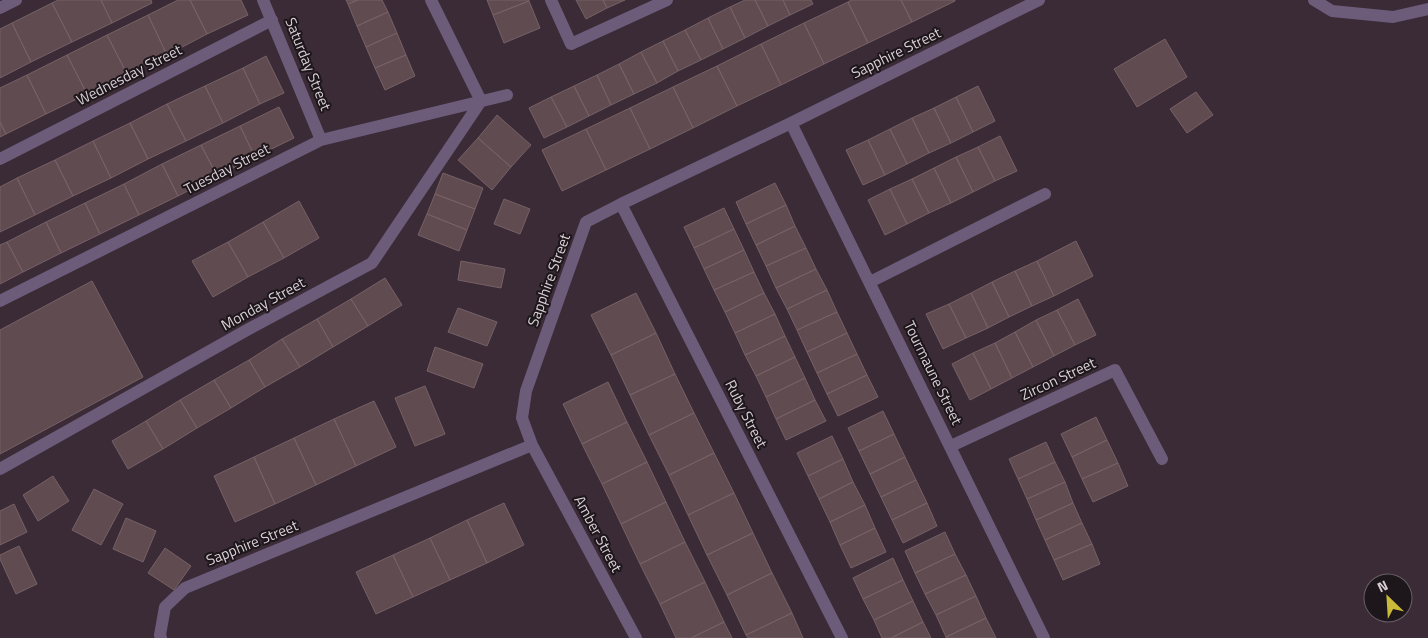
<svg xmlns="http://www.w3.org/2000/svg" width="1428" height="638" font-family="'Titillium Web',sans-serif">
<rect width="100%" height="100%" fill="#3a2b36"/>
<path fill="#5f4b50" stroke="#776167" d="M58 0H101L112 23 72 42 52 3Z
M101 0H151L152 3 112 23Z
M178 0H190L207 34 167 55 148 15Z
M190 0H241L248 15 207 34Z
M346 0H358L348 4Z
M358 0H382L388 12 357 26 348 4Z
M487 0H529V1L493 15Z
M576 0H603L607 8 586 19Z
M603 0H625L607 8Z
M745 0H755L768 26 745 38 730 7Z
M755 0H783L790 15 768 26Z
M783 0H811L813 4 790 15Z
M851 0H901L912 22 868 43 848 2Z
M901 0H955V1L912 22Z
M529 1 540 28 504 43 493 15Z
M848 2 868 43 824 64 804 23Z
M52 3 72 42 31 62 12 23Z
M730 7 745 38 723 49 708 18Z
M388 12 397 33 366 47 357 26Z
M148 15 167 55 127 74 107 35Z
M708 18 723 49 701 60 685 30Z
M12 23 31 62 0 78V29Z
M804 23 824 64 781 85 761 44Z
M685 30 701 60 678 71 663 41Z
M397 33 406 55 375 68 366 47Z
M107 35 127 74 87 94 67 55Z
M1165 39 1187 77 1137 107 1114 69Z
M663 41 678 71 657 83 641 52Z
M761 44 781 85 737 106 717 66Z
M641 52 657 83 634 94 619 64Z
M67 55 87 94 46 114 27 75Z
M406 55 415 76 385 90 375 68Z
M266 56 284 93 260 104 243 68Z
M619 64 634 94 611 105 597 75Z
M717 66 737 106 693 128 673 87Z
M243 68 260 104 223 123 205 86Z
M27 75 46 114 6 134 0 122V88Z
M597 75 611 105 589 116 574 86Z
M205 86 223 123 186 141 167 104Z
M574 86 589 116 567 127 551 97Z
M978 86 995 121 973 132 956 97Z
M673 87 693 128 650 149 630 108Z
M1196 92 1213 115 1187 133 1170 109Z
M551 97 567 127 544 138 529 108Z
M956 97 973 132 951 143 934 108Z
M167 104 186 141 148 159 130 123Z
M279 107 294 138 255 157 240 126Z
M630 108 650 149 606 170 586 129Z
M934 108 951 143 929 153 912 118Z
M497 115 531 145 511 167 478 138Z
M912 118 929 153 907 164 890 129Z
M0 122 6 134 0 137Z
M130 123 148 159 111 178 93 141Z
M240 126 255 157 217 176 201 145Z
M586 129 606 170 562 191 542 150Z
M890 129 907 164 885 175 868 140Z
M1000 136 1017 171 995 181 978 147Z
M478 138 511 167 492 190 458 160Z
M868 140 885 175 863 185 846 150Z
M93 141 111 178 73 196 55 160Z
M201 145 217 176 178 196 162 164Z
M978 147 995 181 973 192 956 157Z
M956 157 973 192 951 203 934 168Z
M55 160 73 196 35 215 17 178Z
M162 164 178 196 139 215 124 184Z
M934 168 951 203 929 213 912 179Z
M443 173 483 188 475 209 435 194Z
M17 178 35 215 0 232V187Z
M912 179 929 213 907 224 890 189Z
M775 183 786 205 746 224 736 202Z
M124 184 139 215 100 234 85 203Z
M890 189 907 224 885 235 868 200Z
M435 194 475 209 467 230 427 214Z
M504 199 530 209 520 234 494 224Z
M299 201 319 238 284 258 263 222Z
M85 203 100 234 61 253 46 222Z
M786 205 795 226 756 245 746 224Z
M724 208 734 229 694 248 684 227Z
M427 214 467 230 459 251 418 235Z
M46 222 61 253 23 272 7 242Z
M263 222 284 258 248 277 228 242Z
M795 226 806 248 766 266 756 245Z
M734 229 744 250 704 269 694 248Z
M1076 241 1093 276 1054 296 1037 261Z
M7 242 23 272 0 284V245Z
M228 242 248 277 213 297 192 261Z
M806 248 816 269 776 288 766 266Z
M744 250 754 272 714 290 704 269Z
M461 261 505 269 501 288 458 280Z
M1037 261 1054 296 1032 306 1015 271Z
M816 269 827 290 787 309 776 288Z
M1015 271 1032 306 1009 317 992 282Z
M754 272 764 293 725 312 714 290Z
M385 278 402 305 368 326 351 299Z
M92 281 143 377 0 454V330Z
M992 282 1009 317 988 328 971 293Z
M827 290 837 312 797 330 787 309Z
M636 293 656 333 611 355 591 315Z
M764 293 775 314 735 333 725 312Z
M971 293 988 328 966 338 949 304Z
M351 299 368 326 333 347 317 319Z
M1078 299 1096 335 1075 345 1057 310Z
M949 304 966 338 943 349 926 314Z
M458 308 497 322 487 346 448 332Z
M1057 310 1075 345 1054 356 1036 320Z
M837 312 847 333 807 352 797 330Z
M775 314 785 336 745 355 735 333Z
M317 319 333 347 300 367 282 339Z
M1036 320 1054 356 1033 367 1015 332Z
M1015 332 1033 367 1012 378 995 343Z
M656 333 675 374 630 395 611 355Z
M847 333 857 354 817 373 807 352Z
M785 336 795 357 756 376 745 355Z
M282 339 300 367 265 387 249 360Z
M995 343 1012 378 991 389 973 353Z
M435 347 483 364 474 388 427 371Z
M973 353 991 389 970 400 952 364Z
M857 354 867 375 827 394 817 373Z
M795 357 805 378 766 397 756 376Z
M249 360 265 387 231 408 214 380Z
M675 374 694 413 649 435 630 395Z
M867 375 878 397 838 416 827 394Z
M805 378 815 400 776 419 766 397Z
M214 380 231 408 197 428 180 400Z
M608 382 627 422 582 444 563 404Z
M425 386 445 434 415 446 395 398Z
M180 400 197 428 163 449 146 421Z
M815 400 826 421 786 440 776 419Z
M374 401 396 447 356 466 334 419Z
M883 411 894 434 859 451 848 428Z
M694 413 714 453 669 475 649 435Z
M1096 417 1107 440 1072 457 1061 434Z
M334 419 356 466 316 485 294 438Z
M146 421 163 449 128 469 112 441Z
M627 422 647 462 602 484 582 444Z
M894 434 905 457 870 474 859 451Z
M832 436 843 459 808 476 797 453Z
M294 438 316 485 275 504 254 457Z
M1107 440 1118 463 1082 479 1072 457Z
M1046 442 1055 462 1018 479 1009 459Z
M714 453 734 493 688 515 669 475Z
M254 457 275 504 235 522 214 476Z
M905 457 916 480 881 497 870 474Z
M843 459 853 482 819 499 808 476Z
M647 462 666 502 621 524 602 484Z
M1055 462 1065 482 1027 499 1018 479Z
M1118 463 1128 486 1093 502 1082 479Z
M53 476 69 501 38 521 23 495Z
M916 480 927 503 892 520 881 497Z
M853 482 865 505 830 522 819 499Z
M1065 482 1073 503 1036 520 1027 499Z
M94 489 123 504 101 545 72 530Z
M734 493 753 533 707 555 688 515Z
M666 502 685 542 640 564 621 524Z
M504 503 524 545 487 563 467 520Z
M927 503 937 526 903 543 892 520Z
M1073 503 1082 523 1045 540 1036 520Z
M14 504 27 532 0 545V511Z
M865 505 875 528 840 545 830 522Z
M126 518 156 531 143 562 113 549Z
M467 520 487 563 450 580 430 538Z
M1082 523 1092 544 1054 560 1045 540Z
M875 528 886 552 851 568 840 545Z
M945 532 955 554 915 573 905 551Z
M753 533 772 573 727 595 707 555Z
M430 538 450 580 413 597 393 555Z
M685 542 705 582 660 604 640 564Z
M1092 544 1100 564 1063 580 1054 560Z
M19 546 37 584 16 594 0 559V555Z
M165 548 191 566 174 590 148 573Z
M955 554 966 575 925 594 915 573Z
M393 555 413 597 376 614 356 572Z
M893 558 903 580 863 599 853 578Z
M772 573 792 613 746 635 727 595Z
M966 575 976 596 936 615 925 594Z
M903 580 913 601 874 620 863 599Z
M705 582 724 622 691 638H676L660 604Z
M976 596 986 618 946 637 936 615Z
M913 601 923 622 891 638H882L874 620Z
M792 613 803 638H748L746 635Z
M986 618 996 638H946V637Z
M724 622 732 638H691Z
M923 622 931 638H891Z"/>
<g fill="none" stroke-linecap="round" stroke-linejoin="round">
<path stroke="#6d5b7a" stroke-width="12" d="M263 0 321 140
M431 0 481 101
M551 0 571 44 667 0
M1314 0 1332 11 1393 17 1428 9
M0 8 16 0
M791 123 1044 638
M0 159 272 20
M621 204 842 638
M870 282 1045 194
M0 301 321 140 507 95
M951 446 1115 370 1162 459
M0 469 247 330 372 263 481 101
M161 638 160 635 165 607 185 588 532 445
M636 638 532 445 522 418 526 391 586 222 621 204 791 123 1039 0"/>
</g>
<g text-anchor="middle" stroke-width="4" stroke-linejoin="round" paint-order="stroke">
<g font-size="15" fill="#d9cfd6" stroke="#1d161b">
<text transform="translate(896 53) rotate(-26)" y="5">Sapphire Street</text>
<text transform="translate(308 64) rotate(68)" y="5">Saturday Street</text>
<text transform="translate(129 75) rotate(-27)" y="5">Wednesday Street</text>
<text transform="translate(227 169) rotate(-27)" y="5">Tuesday Street</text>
<text transform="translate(549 280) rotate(-70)" y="5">Sapphire Street</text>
<text transform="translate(263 304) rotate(-29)" y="5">Monday Street</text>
<text transform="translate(933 373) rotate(64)" y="5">Tourmaune Street</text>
<text transform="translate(1058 379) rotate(-25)" y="5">Zircon Street</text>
<text transform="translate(746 414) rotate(63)" y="5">Ruby Street</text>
<text transform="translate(598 534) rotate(62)" y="5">Amber Street</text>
<text transform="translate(252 543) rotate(-22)" y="5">Sapphire Street</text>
</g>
</g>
<g transform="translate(1388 598) rotate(335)"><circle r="24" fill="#1d161b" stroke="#686066"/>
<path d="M0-4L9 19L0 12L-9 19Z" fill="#cbba39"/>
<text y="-8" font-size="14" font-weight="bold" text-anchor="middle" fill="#d9cfd6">N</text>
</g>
</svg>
